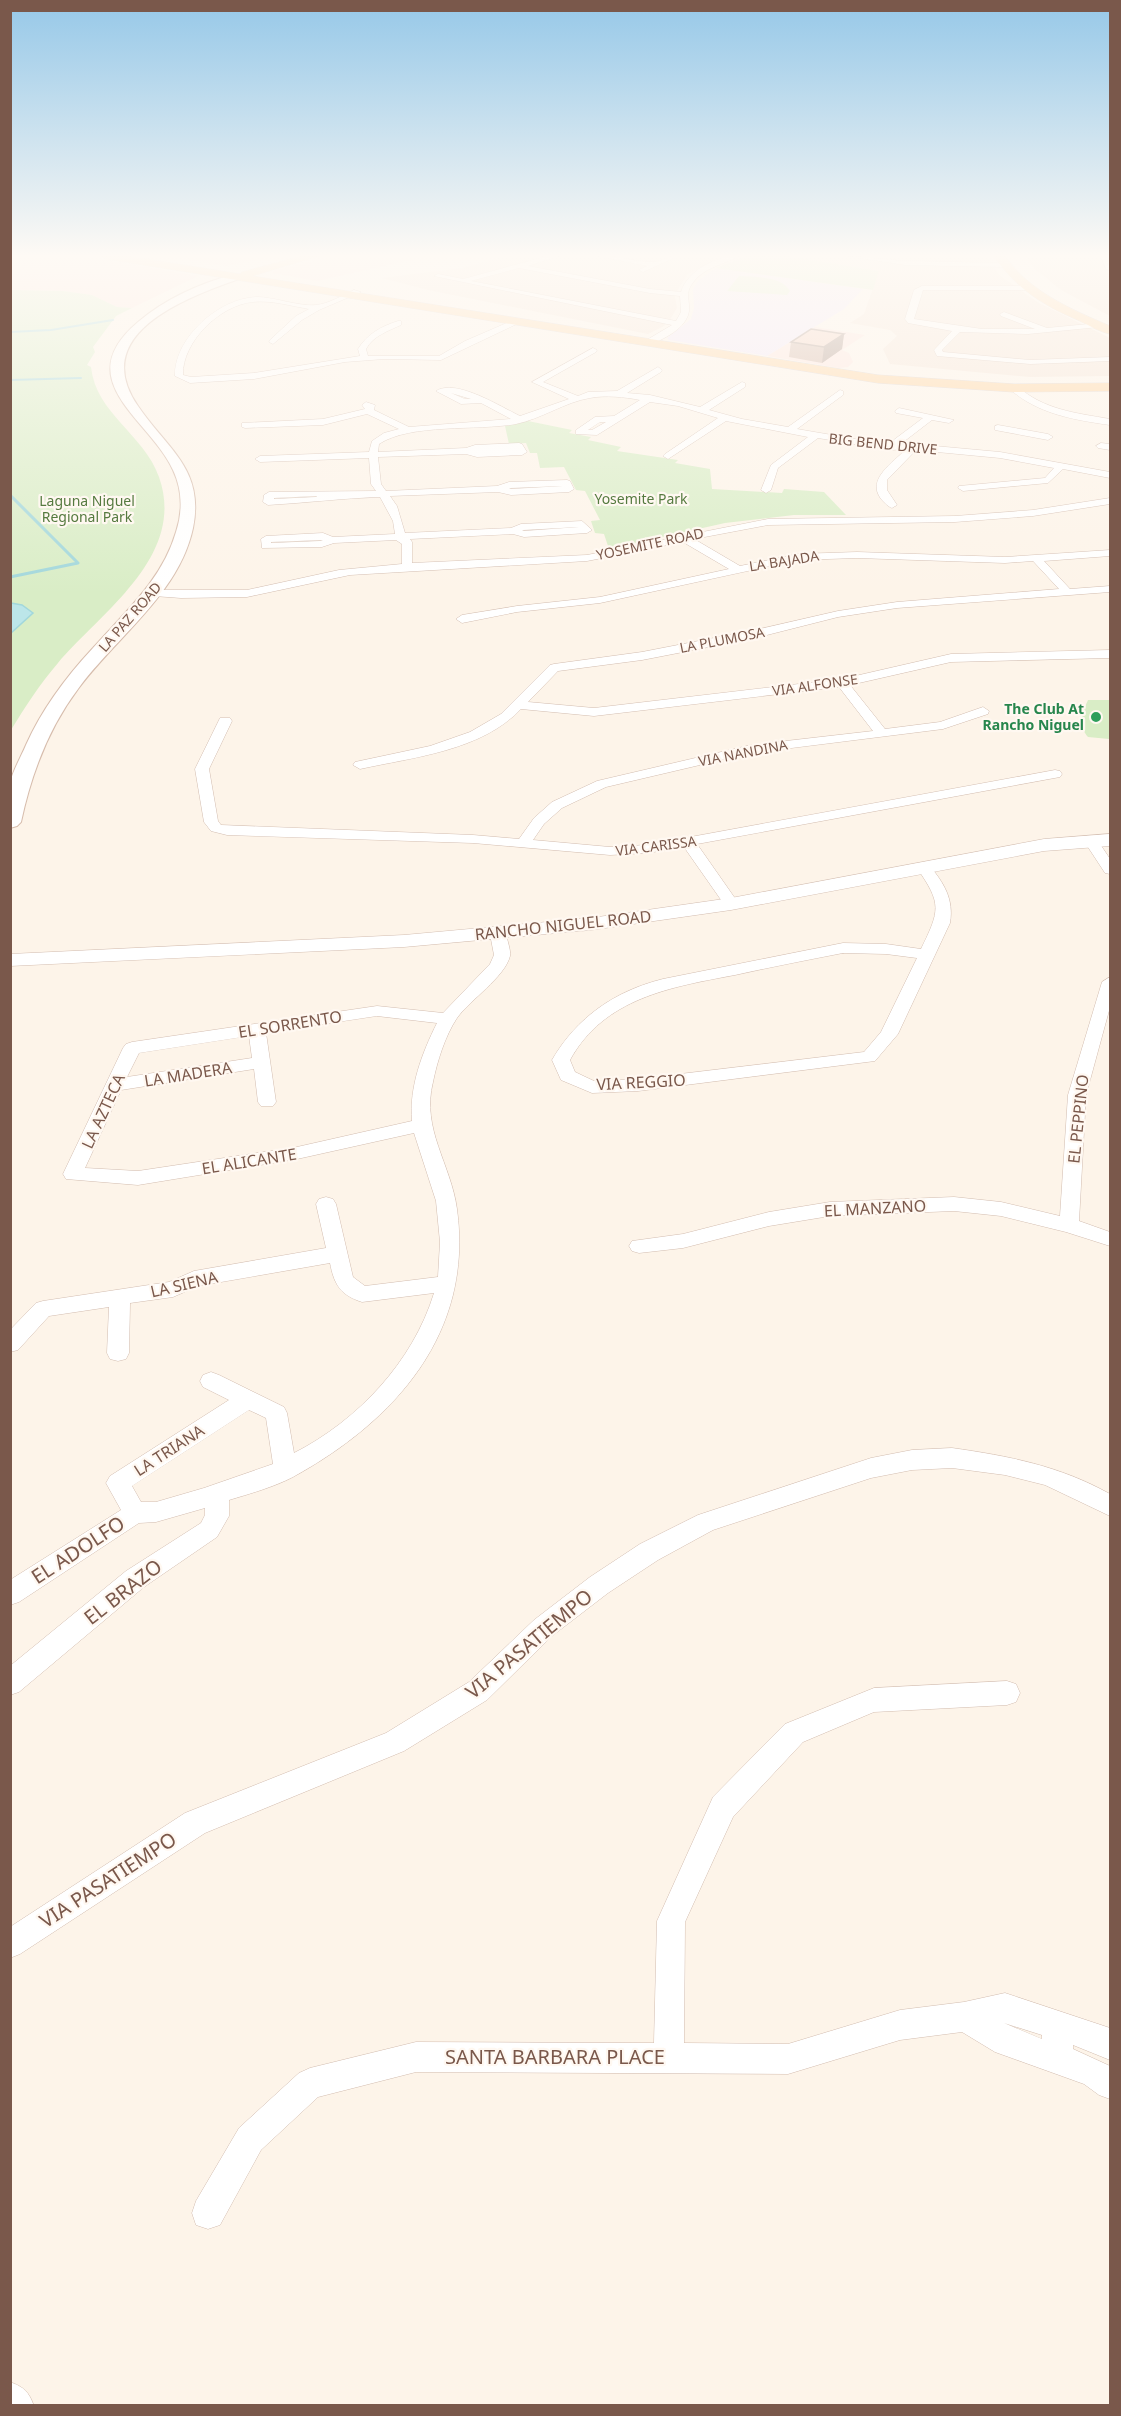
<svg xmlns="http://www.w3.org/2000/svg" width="1121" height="2416" font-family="'Noto Sans',sans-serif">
<rect width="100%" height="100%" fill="#fdf4e9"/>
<path fill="#f6e5d7" d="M506 256H724L688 274 678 289 675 297 677 308 671 318 664 326 648 334 428 290 382 278 462 268Z
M788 256H986L999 275 1039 303 1110 338V376L1030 377 890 364 883 349 897 336 890 330 850 323 864 314 879 271Z
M1025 256H1110V316L1061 290 1035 269Z"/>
<path fill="#fee4dd" d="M11 256H84L198 276 132 308 117 307 92 295 63 291 11 290Z
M165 256H277L226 266Z
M333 256H430L317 281 272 273 275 270Z
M815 327 865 335 842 350 849 353 853 362 848 367 839 368 767 356Z"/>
<path fill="#f1e6fa" d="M716 268 863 289 844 309 767 356 669 340 667 338 691 319 694 308 693 289 698 281Z"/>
<path fill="#d9edc6" d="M746 256H788L879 271 873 290 716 268Z
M739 276C754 277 782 276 790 291L787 295 727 291Z
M11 290 63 291 92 295 117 307 132 308 116 316 93 347 95 352 87 365 91 367C96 414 144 434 159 477 187 556 101 612 58 663 40 684 25 707 11 730Z
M528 421 572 430 569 433 591 437 588 440 621 447 617 451 678 460 675 463 710 469 712 489 782 493 784 489 824 492 846 515H794L725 523 609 549 604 534 595 533 591 521 600 520 585 491 576 490 564 467 540 468 537 453H530L526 443 509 444 505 426Z
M1088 700H1110L1109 739 1088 737C1078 726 1082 712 1088 700Z"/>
<path fill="#bce6e9" stroke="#a2d7db" stroke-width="1.5" d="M11 603 22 605 33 613 11 633Z"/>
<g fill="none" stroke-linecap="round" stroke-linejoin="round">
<path stroke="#a2d7db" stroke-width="2" d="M10 332 51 330 113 320
M10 380 81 378"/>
<path stroke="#a2d7db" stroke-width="3" d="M10 495 78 563 10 577"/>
<g stroke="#d3bdb0" stroke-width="1">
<path id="minor" d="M548 256H559L528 266 650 289 681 292C688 269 718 256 739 256 724 265 703 267 692 284 685 293 690 301 689 311 687 328 663 340 648 345L644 343 645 341 672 325 434 276 438 274 463 279ZM519 268 650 293 680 296 681 312 676 321 471 281Z
M598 256C616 256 633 261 651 262 660 263 668 256 678 256L643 272 639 270 647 266Z
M848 256 905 261 1004 263 1007 265 1004 267 905 265Z
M1101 256H1107L1110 271 1106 269Z
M922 286H1029L1033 288 1029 290H923L914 319 982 329H1035L1001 316 1000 314 1004 312 1047 328 1099 323 1103 325 1099 327 1028 334 960 332 942 350 943 352 1030 360 1110 357V361L1030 364 937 356 934 350 952 331 908 323 905 319 914 290Z
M354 290 361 292 319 310 302 320 273 344 269 342 270 340 296 316 309 309C291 306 271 300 253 302 220 305 182 342 183 375L191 377 254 373 360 356 358 349C367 334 382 326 398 321H401V325C388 331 373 336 366 349L368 356H439L465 341 516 319 523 321 441 360 384 359 345 362 254 379 190 383 175 376C174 338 219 298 257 297 274 297 301 307 316 305 328 304 343 295 354 290Z
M593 348 597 350 596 352 543 382 578 396 588 392 617 391 658 367 662 370 661 372 627 393 650 395 700 407 742 382 745 383V387L709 410 742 419 788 427 840 390 843 391V395L797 429 855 439 891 442 923 418 896 413 895 411 899 408 954 420 949 423 932 420 902 443 1000 452 1110 472V478L1063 469 1048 483 963 491 958 488 959 486 1045 478 1054 468 1000 458 916 450 887 480V490L897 505 892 508C887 506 885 503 881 499 866 479 893 463 906 449L891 450 818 438 778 468 771 490 766 493 761 490 771 465 808 437 726 421 668 459 663 456 665 454 718 418 678 406 650 402 597 435 576 434V430L595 417 614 416 640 400C624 397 606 395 590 398 565 402 541 419 516 424 477 431 411 423 379 444L378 452 466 448 475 445 519 443 522 444 527 452 522 455 477 457 466 454 378 457 381 484 386 491 497 486 509 482 567 480 570 481 574 489 569 492 511 495 498 492 390 496 397 506 405 533 511 528 521 524 582 521 592 530 587 533 524 537 513 534 410 539 412 542V563L587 555 768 519 955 516 1033 510 1110 498V504L1033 516 955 522 768 525 694 539 740 566 798 554 857 552 1005 557 1110 550V556L1044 561 1070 589 1110 586V592L897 608 838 617 755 638 642 660 558 671 528 702 594 708 842 679 951 654 1110 650V658L951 662 850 685 885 729 940 722 983 707 989 711 988 714 943 729 751 753 606 787 562 808 544 824 533 840 610 847 647 845 1055 770 1060 771 1062 774 1060 777 697 844 739 904 731 909 726 907 684 847 647 853 610 855 473 843 227 835 211 831 204 822 195 769 220 718H230L232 721 209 769 218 821 221 825 473 835 519 839 534 818 552 802 597 781 751 745 873 731 839 687 594 716 521 709C481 751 414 757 360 769L353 765 355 762 430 746 470 732 501 714 550 665 554 664 642 652 755 630 838 611 897 602 1059 589 1033 561 1005 563 857 558 798 560 600 603 517 612 462 623 456 619 462 615 517 606 600 597 729 569 683 542 587 561 350 575 247 597 181 598 154 596 148 593 154 590H247L339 570 402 564V544L396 540 334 543 322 547 262 548 261 539 266 536 323 533 333 537 395 534 393 521 380 497C342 498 306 503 268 505L263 502 264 495 269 492 376 491 371 484 369 458 260 462 255 459 260 456 369 452 372 441 384 433 399 429 367 414 323 425 245 428 242 427V423L323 419 365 409 362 405 366 402 375 405 374 410 409 427 511 419 481 403 461 404 436 391C456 378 501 407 520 416L569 399 532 382ZM451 393 471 399H465ZM600 422H606L592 430H588ZM563 486 511 489 509 488H510ZM317 496 316 497 274 499V498ZM579 527 524 531 522 530H523ZM323 540 320 541 271 543V542Z
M1011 386H1017C1044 410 1076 413 1110 419V425C1075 420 1038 414 1011 390Z
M998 425 1048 434 1053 437 1048 440 995 430V426Z
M1101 443 1110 444V450L1098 448 1096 446Z
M1091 837 1096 838 1110 859V874L1105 873 1084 841Z
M924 864 929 865C944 883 954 899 950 923L898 1034 875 1061 638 1091 592 1093 561 1080 552 1060C577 1017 615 991 663 979L843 943 886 944 921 949C940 910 942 904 917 868ZM843 953 886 954 917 958 881 1032 864 1052 638 1079 594 1081 575 1072 570 1060C604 998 671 987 735 975 771 967 807 960 843 953Z
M498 929 506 934C507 940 511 950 510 956 505 977 470 1000 457 1018 445 1036 437 1062 433 1082 421 1129 451 1164 457 1209 474 1333 395 1421 293 1477 274 1487 249 1494 229 1500V1516L217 1537 144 1587 19 1692 10 1695V1666L126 1571 201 1523 205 1515V1508L156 1522 139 1523 19 1602 10 1605V1580L121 1510 106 1483 110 1476 229 1400 203 1387 200 1381 203 1375 211 1372 219 1375 284 1407 287 1413 294 1453C357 1421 413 1362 434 1293L362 1302C340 1295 334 1284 330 1263L198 1286 173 1297 130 1303 129 1353 126 1359 118 1361 110 1359 107 1353 109 1307 49 1316 18 1350 10 1352V1330L36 1303 43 1301 169 1282 194 1271 326 1248 316 1204 319 1199 326 1197 333 1199 336 1204 353 1277 365 1286 438 1277 440 1242 436 1201 414 1133 297 1159 138 1185 66 1179 63 1174 123 1048 126 1044 132 1042 377 1006 443 1013 490 964 494 955 490 934ZM377 1016 437 1023C422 1053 409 1087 412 1121L297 1147 138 1171 85 1168 121 1090 254 1069 258 1102 261 1106H273L276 1102 266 1033ZM249 1036 252 1058 127 1077 139 1053ZM249 1410 266 1418 273 1464 204 1488 156 1502H141L132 1486Z
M1110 977V1007L1086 1095 1079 1221 1110 1232V1246L1066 1232 1001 1216 954 1211 830 1216 769 1226 683 1248 639 1253 632 1251 629 1246 632 1241 683 1234 769 1212 830 1202 954 1197 1001 1202 1060 1216 1068 1095 1102 982Z
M952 1448C1009 1456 1060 1466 1110 1494V1516L1045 1485 1005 1475 952 1468 912 1470 871 1478 713 1530 658 1560 608 1593 552 1636 487 1700 404 1751 205 1833 20 1954 10 1958V1927L185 1813 386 1733 469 1682 534 1620 590 1577 640 1544 698 1515 871 1458 912 1450Z
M1007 1681 1016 1684 1020 1693 1016 1702 1007 1705 874 1712 803 1742 733 1817 685 1922 684 2043 788 2044 900 2010 964 2002 1005 1993 1110 2028V2060L1073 2045V2049L1110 2066V2099L1099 2095 1084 2084 995 2052 962 2032 900 2040 788 2074 416 2072 318 2097 261 2150 220 2225 208 2229 196 2225 192 2213 196 2201 239 2128 299 2073 310 2068 416 2042 654 2043 657 1921 713 1797 785 1724 874 1688ZM1004 2023 1042 2035V2039Z
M10 2382C24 2387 29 2392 34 2406H10Z"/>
</g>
<g stroke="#d3bdb0" stroke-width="1">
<path id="tertiary" d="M1110 834V846L1044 851 731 910 591 930 404 947 10 966V954L404 935 591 918 731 898 1044 839Z"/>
</g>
<g stroke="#d7bdad" stroke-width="2">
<path id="secondary" d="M235 274 240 277 239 279C185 298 88 334 138 406 167 449 205 469 193 528 179 594 116 637 78 689 48 729 31 775 21 822L17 826 10 828C10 814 8 797 10 783 13 770 21 757 26 745 42 709 66 677 93 648 125 612 162 580 176 532 183 511 182 489 173 470 150 419 68 381 138 322 165 299 201 283 235 274Z"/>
</g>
<g stroke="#dad0cd" stroke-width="1">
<path id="primary" d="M101 256H128L240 274 242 272 301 256H319L252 276 878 375 1014 384 1110 383V391L1014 392 878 383 106 259Z
M994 256H1005C1030 292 1071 309 1110 326V334C1100 332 1090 326 1080 321 1044 306 1015 288 994 256Z"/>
</g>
<use href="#minor" fill="#fff" fill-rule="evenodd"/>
<use href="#tertiary" fill="#fff" fill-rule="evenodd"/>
<use href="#secondary" fill="#fff" fill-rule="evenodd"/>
<use href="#primary" fill="#fed4a0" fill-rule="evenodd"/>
</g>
<path fill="#d2b3a4" d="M844 334 842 349 822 363 789 357 791 342Z"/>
<path fill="#ab9286" d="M844 334 842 349 822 363 824 347Z"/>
<path fill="#f4d0bf" stroke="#ab9286" stroke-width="1.5" d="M811 329 844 334 824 347 791 342Z"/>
<linearGradient id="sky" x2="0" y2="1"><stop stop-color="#96c8e8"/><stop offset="0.43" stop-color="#fefaf5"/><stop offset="1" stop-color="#fefaf5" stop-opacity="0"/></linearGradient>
<rect width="1121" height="594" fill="url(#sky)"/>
<circle fill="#2e9e5b" stroke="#fff8f1" stroke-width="2" cx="1096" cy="717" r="6"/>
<g text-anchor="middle" stroke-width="4.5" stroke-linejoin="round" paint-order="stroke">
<g font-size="14" fill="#7a584b" stroke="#fff8f1">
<text transform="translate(883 444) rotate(6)" y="5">BIG BEND DRIVE</text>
<text transform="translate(650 544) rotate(-12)" y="5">YOSEMITE ROAD</text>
<text transform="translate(784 561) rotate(-9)" y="5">LA BAJADA</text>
<text transform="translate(130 617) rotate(-49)" y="5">LA PAZ ROAD</text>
<text transform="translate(722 640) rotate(-11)" y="5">LA PLUMOSA</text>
<text transform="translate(815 685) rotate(-8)" y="5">VIA ALFONSE</text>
<text transform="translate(743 753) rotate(-11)" y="5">VIA NANDINA</text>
<text transform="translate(656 846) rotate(-7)" y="5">VIA CARISSA</text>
</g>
<g font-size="14" fill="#557a3f" stroke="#fff8f1">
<text x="641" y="504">Yosemite Park</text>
<text x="87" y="506">Laguna Niguel<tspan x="87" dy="16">Regional Park</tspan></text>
</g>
<g font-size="14" font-weight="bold" fill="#27864d" stroke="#fff8f1" text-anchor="end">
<text x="1084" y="714">The Club At<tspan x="1084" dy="16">Rancho Niguel</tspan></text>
</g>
<g font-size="16" fill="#7a584b" stroke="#fff8f1">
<text transform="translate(563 925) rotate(-6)" y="6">RANCHO NIGUEL ROAD</text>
<text transform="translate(290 1024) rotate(-9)" y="6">EL SORRENTO</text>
<text transform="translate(188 1074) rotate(-9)" y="6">LA MADERA</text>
<text transform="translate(641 1082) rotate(-3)" y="6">VIA REGGIO</text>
<text transform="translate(103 1111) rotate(-65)" y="6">LA AZTECA</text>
<text transform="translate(1078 1119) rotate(-84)" y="6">EL PEPPINO</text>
<text transform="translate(249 1161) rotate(-9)" y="6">EL ALICANTE</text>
<text transform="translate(875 1208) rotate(-3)" y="6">EL MANZANO</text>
<text transform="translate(184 1284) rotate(-13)" y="6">LA SIENA</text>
<text transform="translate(169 1450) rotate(-33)" y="6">LA TRIANA</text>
</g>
<g font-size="20" fill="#7a584b" stroke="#fff8f1">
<text transform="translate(78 1550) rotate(-33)" y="7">EL ADOLFO</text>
<text transform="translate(123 1592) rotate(-38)" y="7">EL BRAZO</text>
<text transform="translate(529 1644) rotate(-40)" y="7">VIA PASATIEMPO</text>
<text transform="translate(108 1880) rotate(-33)" y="7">VIA PASATIEMPO</text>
<text x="555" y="2064">SANTA BARBARA PLACE</text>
</g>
</g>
<rect width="1121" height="2416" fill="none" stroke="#7a584b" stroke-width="24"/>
</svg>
